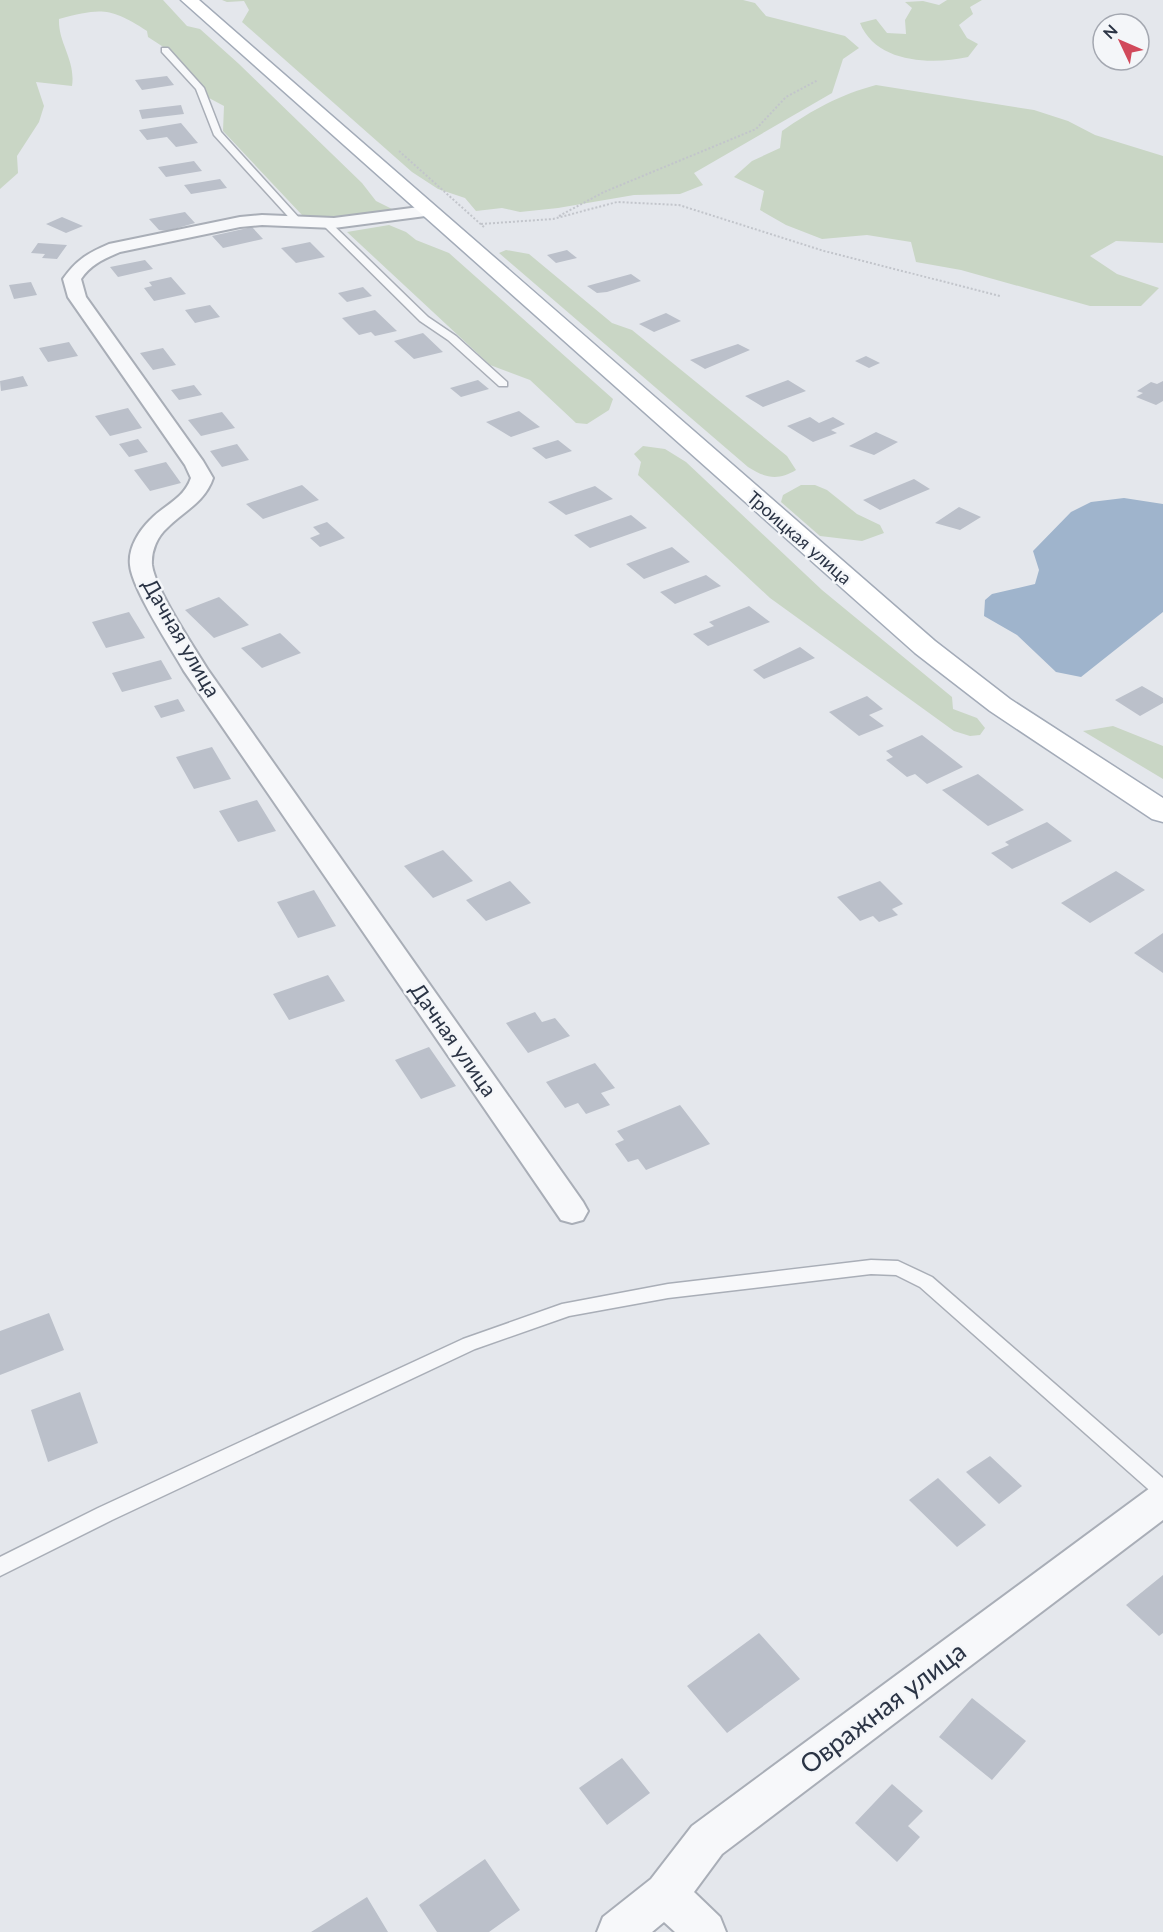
<svg xmlns="http://www.w3.org/2000/svg" width="1163" height="1932" font-family="Lato,sans-serif">
<rect width="100%" height="100%" fill="#e4e7ec"/>
<path fill="#c9d6c5" d="M0 0H163L187 26 200 29 239 64 362 183 376 201 394 210 393 213 356 220 302 215 223 131 224 106 209 98 168 50 148 37 147 31C110 7 101 8 59 19 58 43 76 60 72 86L36 82 44 106 39 122 17 156 18 173 0 189Z
M222 0H743L755 3 766 16 845 36 859 48 843 59 832 93 694 173 703 185 680 194 634 195 558 208 520 212 502 208 476 211 465 198 438 189 412 172 242 22 249 10 244 1 227 2Z
M947 0H982L970 7 973 14 959 25 967 38 978 44 968 57C931 65 876 63 860 23L876 19 887 33 906 34 905 20 912 8 905 2 923 1 939 5Z
M876 85 1034 110 1068 121 1095 135 1163 156V243L1116 241 1090 256 1117 274 1159 288 1141 306H1090L961 270 916 262 911 242 867 235 822 239 786 225 760 210 764 191 734 177 752 161 780 148 782 131C814 109 839 95 876 85Z
M389 225 406 232 416 240 449 253 613 399 609 410 587 424 576 423 530 380 490 365 347 232Z
M506 250 529 254 612 323 632 330 787 456 796 470C778 481 765 478 748 467L499 253Z
M643 446 665 449 686 462 822 590 952 697 953 709 977 718 985 728 980 735 970 736 954 731 770 598 638 475 641 462 634 454Z
M801 485H815L827 490 857 514 880 525 884 533 862 541 820 536 781 502 783 495Z
M1113 726 1163 746V779L1083 731Z"/>
<path fill="#9fb4cc" d="M1124 498 1163 504V612L1081 677 1056 672 1017 635 984 616 985 600 992 594 1035 584 1039 570 1033 551 1071 512 1091 502Z"/>
<path fill="#bbc0ca" d="M167 76 174 85 142 90 135 80Z
M181 105 184 114 142 119 139 110Z
M181 123 198 143 176 147 167 137 147 140 139 130Z
M194 161 202 171 166 177 158 167Z
M220 179 227 188 191 194 184 185Z
M185 212 195 223 167 231 159 230 149 219Z
M62 217 83 226 66 233 46 224Z
M252 227 263 239 223 248 212 236Z
M310 242 325 257 296 263 281 248Z
M38 243 67 245 57 259 42 258 45 254 31 253Z
M567 250 577 258 556 263 547 255Z
M145 260 153 269 118 277 110 267Z
M631 274 641 281 607 292 597 293 587 286Z
M171 277 186 294 154 301 144 288 152 286 149 282Z
M31 282 37 295 14 299 9 285Z
M363 287 372 296 347 302 338 293Z
M210 305 220 317 195 323 185 310Z
M375 310 397 331 375 336 371 332 359 335 342 318Z
M666 313 681 321 654 332 639 324Z
M423 333 443 352 414 359 394 341Z
M69 342 78 356 48 362 39 348Z
M738 344 750 350 705 369 690 360Z
M163 348 176 365 153 370 140 353Z
M866 356 880 363 869 368 855 361Z
M23 376 28 386 1 391 0 381Z
M478 380 489 389 461 397 450 388Z
M788 380 806 391 763 407 745 396Z
M1163 381V401L1156 405 1136 397 1143 393 1137 391 1151 382 1157 384Z
M194 385 202 395 179 400 171 390Z
M128 408 142 428 110 436 95 416Z
M519 411 540 427 511 437 486 422Z
M222 412 235 428 201 436 188 420Z
M810 417 819 423 833 417 845 424 831 430 837 433 813 442 787 426Z
M876 432 898 442 874 455 849 446Z
M138 439 148 452 129 457 119 444Z
M558 440 572 451 546 459 532 448Z
M237 444 249 460 222 467 210 451Z
M166 462 181 483 150 491 134 470Z
M914 479 930 489 880 510 863 500Z
M302 485 319 500 263 519 246 504Z
M595 486 613 499 566 515 548 502Z
M959 507 981 517 960 530 935 523Z
M631 515 647 528 590 548 574 535Z
M327 522 345 538 320 547 310 538 320 534 313 527Z
M672 547 690 562 644 579 626 564Z
M706 575 721 586 675 604 660 592Z
M219 597 249 625 214 638 185 610Z
M749 606 770 622 708 646 693 634 714 626 709 622Z
M129 612 145 638 106 648 92 622Z
M280 633 301 653 262 668 241 648Z
M800 647 815 658 764 679 753 670Z
M161 660 172 679 122 692 112 673Z
M1142 686 1163 698V703L1140 716 1115 700Z
M867 696 883 709 869 715 884 726 859 736 829 712Z
M178 699 185 711 161 718 154 706Z
M922 735 963 767 927 784 915 774 907 777 886 760 893 757 886 751Z
M212 747 231 779 194 789 176 757Z
M978 774 1024 810 988 826 942 790Z
M257 800 276 831 238 842 219 811Z
M1047 822 1072 841 1012 869 991 853 1009 845 1005 842Z
M443 850 473 881 433 898 404 866Z
M1116 871 1145 890 1090 923 1061 903Z
M510 881 531 903 486 921 466 900Z
M880 881 903 904 892 909 898 915 879 922 873 916 860 921 837 897Z
M314 890 336 926 298 938 277 902Z
M1163 933V973L1134 953Z
M328 975 345 1001 289 1020 273 994Z
M535 1012 542 1022 555 1018 570 1036 528 1053 506 1023Z
M429 1047 456 1086 421 1099 395 1060Z
M595 1063 615 1088 601 1093 610 1105 586 1114 578 1103 565 1108 546 1082Z
M680 1105 710 1144 646 1170 638 1159 628 1162 615 1144 624 1140 617 1131Z
M49 1313 64 1350 0 1375V1331Z
M80 1392 98 1443 48 1462 31 1410Z
M990 1456 1022 1486 999 1504 966 1472Z
M938 1478 986 1525 957 1547 909 1500Z
M1163 1575V1633L1159 1636 1126 1605Z
M759 1633 800 1679 727 1733 687 1686Z
M972 1698 1026 1741 992 1780 939 1737Z
M622 1758 650 1793 607 1825 579 1788Z
M892 1784 923 1811 908 1826 920 1837 897 1862 855 1823Z
M485 1859 520 1910 489 1932H437L419 1905Z
M367 1897 388 1932H311Z"/>
<g fill="none" stroke-linecap="round" stroke-linejoin="round">
<g stroke="#a9aeb7" stroke-width="3">
<path id="lane" d="M162 48H168L204 88 221 132 301 220V224H295L214 135 196 89 162 52Z
M323 221H329L428 317 456 336 507 382V386H499L448 340 420 321 323 225Z
M871 1260 898 1261 932 1277 1163 1478V1498L1156 1496 920 1287 896 1275 871 1274 668 1298 569 1316 475 1349 112 1520 0 1576V1557L98 1508 463 1339 562 1304 668 1284Z"/>
</g>
<g stroke="#a9aeb7" stroke-width="4">
<path id="street" d="M427 206 433 207 436 211 433 215 334 228 262 225 240 227 120 252C104 259 91 264 81 279L86 297 203 461 213 478C205 502 184 511 167 528 157 537 151 551 152 565 155 589 194 647 208 670L583 1202 588 1211 583 1220 572 1223 561 1220 184 671C171 648 132 589 130 565 128 548 139 531 150 520 164 505 184 499 191 478L185 465 68 297 63 279C76 260 88 253 109 244L240 217 262 215 334 218Z
M1163 1483V1520L722 1854 694 1892 720 1917 726 1932H675L664 1922 652 1932H597L603 1917 651 1879 692 1826 1150 1488Z"/>
</g>
<g stroke="#a3abb8" stroke-width="3">
<path id="primary" d="M181 0H199L935 641 1010 699 1163 798V822L1152 819 990 711 915 653Z"/>
</g>
<path stroke="#c2c5cb" stroke-width="2" stroke-dasharray="2 2" stroke-linecap="butt" d="M399 151 485 228
M559 216 604 192 756 129 786 97 818 80
M481 224 553 219 617 202 679 205 824 251 1000 296"/>
<use href="#lane" fill="#f7f8fa" fill-rule="evenodd"/>
<use href="#street" fill="#f7f8fa" fill-rule="evenodd"/>
<use href="#primary" fill="#fff" fill-rule="evenodd"/>
</g>
<g text-anchor="middle" stroke-width="5" stroke-linejoin="round" paint-order="stroke">
<g font-size="18" fill="#2b3445" stroke="#f4f6f9">
<text transform="translate(799 538) rotate(41)" y="6">Троицкая улица</text>
</g>
<g font-size="21" fill="#2b3445" stroke="#f4f6f9">
<text transform="translate(181 638) rotate(60)" y="7">Дачная улица</text>
<text transform="translate(453 1040) rotate(55)" y="7">Дачная улица</text>
</g>
<g font-size="26" fill="#2b3445" stroke="#f4f6f9">
<text transform="translate(883 1708) rotate(-37)" y="9">Овражная улица</text>
</g>
</g>
<g transform="translate(1121 42) rotate(314)"><circle r="28" fill="#f4f6f9" stroke="#a4a8b1" stroke-width="1.5"/>
<path d="M0-4.5L10 22L0 15L-10 22Z" fill="#d1495b"/>
<text y="-9" font-size="16" font-weight="bold" text-anchor="middle" fill="#2b3445">N</text>
</g>
</svg>
